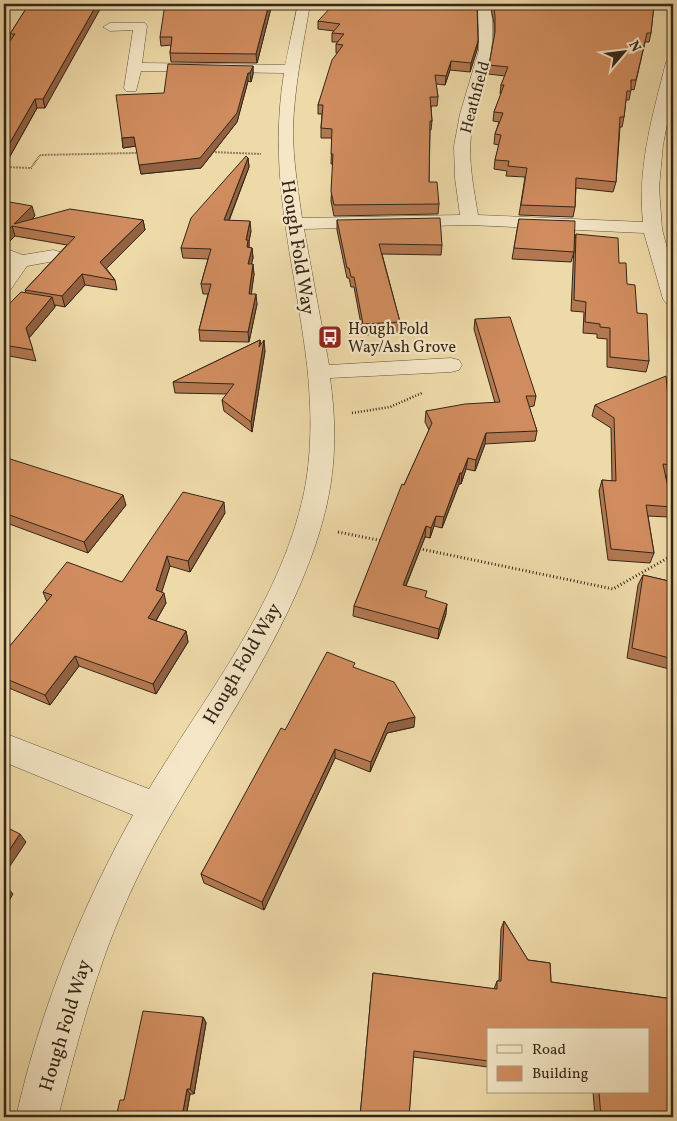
<svg xmlns="http://www.w3.org/2000/svg" width="677" height="1121" font-family="Vollkorn,serif">
<rect width="100%" height="100%" fill="#eed9a8"/>
<filter id="stains"><feTurbulence type="fractalNoise" baseFrequency=".004" numOctaves="4"/><feColorMatrix values="0 0 0 0 .2 0 0 0 0 .09 0 0 0 0 .02 0 0 0 .5 -.17"/></filter>
<radialGradient id="worn" r=".72"><stop offset=".6" stop-color="#630" stop-opacity="0"/><stop offset="1" stop-color="#630" stop-opacity=".3"/></radialGradient>
<g fill="none" stroke-linecap="round" stroke-linejoin="round">
<g stroke="#62533c" stroke-width="1">
<path id="minor" d="M4 4H15L8 12 4 13Z
M298 4H310C303 46 294 88 293 130 293 160 298 189 302 218L460 215 455 178 454 146 460 114 479 50 478 4H490C500 60 477 84 471 135 468 162 474 189 478 215L643 222C637 167 653 114 666 62L673 58V93L663 145 659 187 662 229 673 271V305L666 303 663 299 644 233 470 225 304 229 329 365 451 358 459 360 462 365 459 370 451 372 330 378C335 412 336 448 331 482 311 615 201 750 141 870 100 953 81 1028 58 1117H16C40 1011 80 910 133 815L4 762V733L149 789C207 692 286 596 306 482 313 439 311 393 305 349 292 253 268 171 284 73L141 71 136 91H126L124 88 133 30 110 31 103 27 110 23H145L147 26 142 63 285 65Z
M4 248 23 255 53 250 60 252 63 256 60 260 27 266 11 289 4 291V271L10 263 4 261Z"/>
</g>
<path stroke="#342618" stroke-width="2" stroke-dasharray="0.5 1" stroke-linecap="butt" d="M212 152 261 154
M4 167 31 168 40 155 136 153"/>
<path stroke="#342618" stroke-width="2.5" stroke-dasharray="1 2" stroke-linecap="butt" d="M352 413 390 407 422 393"/>
<path stroke="#342618" stroke-width="3" stroke-dasharray="1 2.5" stroke-linecap="butt" d="M338 532 383 541
M416 548 613 589 673 555"/>
<use href="#minor" fill="#f4e6c6" fill-rule="evenodd"/>
</g>
<path fill="#b37851" stroke="#342618" d="M29 4 45 108H37L4 167V58L5 56 4 49 11 39 10 34Z
M272 4 257 63 171 62 170 53 171 45 161 46 160 37Z
M477 4 478 41 477 50 470 72 450 70 445 85 436 84 438 97 437 106H431L432 121 431 130H430L429 182 439 204 438 214 334 216 331 201 333 164H331L332 138H321V128L322 114H318V105L337 53H336V44L338 42H332V33L334 31 318 29V21Z
M490 4H654L651 33 649 42H645L634 90 631 89 629 100H626L624 117 622 127H620L616 182 613 192 576 188 575 207 573 217 519 215 525 177 506 176 507 171 494 169 495 160 499 145 494 144 495 134 499 122 493 121 494 112 501 94H500L501 85 505 76 488 74 494 38V23Z
M253 66V74L251 82 248 81 237 122 201 168 141 174 136 146 123 148 122 138Z
M248 158 249 167 229 221 251 231 249 241V248H252L253 258 251 264 254 274 251 294 257 304 249 342 200 341 199 330 208 294H203L201 284 208 259 183 258 181 248Z
M4 201 35 216 32 219 143 220 145 230 106 268 115 280 117 290 85 285 65 307 55 305V307L29 338 36 361 4 355V303L9 304 26 293 25 290 67 245 15 236 4 247Z
M519 219 574 252 571 262 512 259Z
M337 220 442 245 441 255 382 254 400 322V333L363 335 354 287H351L349 278H347L337 230Z
M576 234 619 263 637 313 649 361 646 372 607 367V339L597 338V334L583 333 584 312 571 311 574 245Z
M475 319 536 396 534 406 529 407 537 431 535 441 485 444 475 471 466 469 461 484H459L442 528 434 526 430 538 425 537 406 586 426 598 446 614 438 639 353 616 354 606 404 485 429 430 425 422 426 411 495 403 474 329Z
M260 340 261 345 265 351 252 432 224 411 222 400 227 394 175 393 173 382Z
M595 405 673 451V469L670 476 666 475 672 507 668 517 648 516 654 553 650 563 608 560 599 491 602 480 612 481 611 428 592 416Z
M4 457 126 505 88 553 4 522Z
M225 513 190 572 170 566 161 592 166 603 156 621 186 631 188 642 156 694 79 666 50 705 4 686V653L47 602 43 592 122 582Z
M643 575 673 582V670L627 658 638 585Z
M355 668 414 727 387 733 370 772 335 758 264 910 204 883 201 874 285 730Z
M504 921 528 960 550 963 551 982 673 999V1117H595L593 1092H648V1030H488V1067L413 1057 409 1117H360L373 973 494 989 497 981H499L501 929Z
M203 1017 206 1023 194 1094H190L186 1117H116L124 1100Z"/>
<path fill="#926242" stroke="#342618" d="M97 4H103L45 108 43 99Z
M269 4H272L257 63 256 54Z
M478 41 477 50 470 72 471 63Z
M451 61 450 70 445 85 446 76Z
M253 66V74L251 82 250 73Z
M248 73V81L237 122 201 168 141 174 139 165Z
M35 99 37 108 4 167V153Z
M134 137 136 146 123 148 122 138Z
M248 158 249 167 225 230 224 220Z
M32 206 35 216 23 228 14 224Z
M143 220 145 230 103 272 100 262Z
M250 221 251 231 249 241V250L248 257 246 240Z
M12 226 15 236 4 247V234Z
M252 248 253 258 249 274 248 264Z
M253 264 254 274 250 304 249 294Z
M82 274 85 285 65 307 62 296Z
M256 294 257 304 249 342 248 332Z
M52 297 55 307 29 338 26 328Z
M264 340 265 351 252 432 251 422Z
M486 433 485 444 475 471 476 460Z
M468 458 466 469 461 484 462 473Z
M460 473 459 484 442 528 444 517Z
M123 495 126 505 88 553 84 542Z
M224 502 225 513 190 572 188 561Z
M436 516 434 526 430 538 431 528Z
M426 526 425 537 402 595 403 585Z
M167 556 170 566 159 601 156 590Z
M164 593 166 603 151 629 148 618Z
M447 604 446 614 438 639 439 629Z
M186 631 188 642 156 694 153 684Z
M75 656 79 666 50 705 45 695Z
M415 717 414 727 387 733 370 772 371 762 388 723Z
M335 749V758L264 910 262 902Z
M20 834 26 842 4 875V858Z
M7 887 13 894 4 909V892Z
M203 1017 206 1023 194 1094 190 1089Z
M187 1089 190 1094 186 1117H182Z"/>
<path fill="#d08c5e" stroke="#342618" d="M29 4H97L43 99H35L4 153V58L9 50H4V49L15 34H10Z
M165 4H269L256 54 170 53 172 37H160Z
M334 4H477L478 41 471 63 451 61 446 76 435 75 438 97H430L432 121H430L429 182H437L439 204 334 205 331 191 333 154H331L332 129 321 128 323 105H318L332 60 343 45 336 44 344 34 332 33 340 24 318 21Z
M493 4H654L651 33H647L636 80H631V91H627L624 117H620L616 182 576 178 575 207 521 205 527 168 508 166 509 161 495 160 501 135 495 134 503 113 494 112 504 85H501L508 67 489 65 495 32V15Z
M168 64 253 66 250 73H248L237 113 200 158 139 165 134 137 122 138 116 95 164 93Z
M246 156 248 158 224 220 250 221 246 240H248L247 247 252 248 248 264H253L249 294H256L248 332 199 330 211 284H201L211 249 181 248 191 218Z
M4 201 32 206 14 224 70 209 143 220 100 262 115 280 82 274 62 296 25 290 75 237 12 226 4 234Z
M440 218 442 245 379 244 400 322 363 324 354 277H351L349 268H347L337 220Z
M519 219 575 221 574 252 514 248Z
M576 234 618 238 619 263H626L627 284 635 285 637 313 647 314 649 361 610 357V328L600 327V324L585 322 586 302 574 300Z
M21 292 52 297 26 328 33 350 4 345V303L9 304Z
M510 317 536 396H526L537 431 486 433 476 460 468 458 462 473H460L444 517 436 516 431 528 426 526 403 585 427 591 425 597 447 604 439 629 354 606 402 484 404 485 432 423 426 411 465 404 500 402 475 319Z
M260 340 259 347 264 340 251 422 222 400 234 384 173 382Z
M666 376 673 451V465L663 464 672 507 646 505 654 553 611 549 602 480 616 481 614 418 595 405Z
M4 457 123 495 84 542 4 513Z
M183 492 224 502 188 561 167 556 156 590 164 593 148 618 186 631 153 684 75 656 45 695 4 678V653L52 595 43 592 67 562 122 582Z
M643 575 673 582V659L632 648Z
M327 652 355 663 353 667 394 682 415 717 388 723 371 762 335 749 262 902 201 874 281 728 285 730Z
M4 826 20 834 4 858Z
M4 885 7 887 4 892Z
M504 921 528 960 550 963 551 982 673 999V1117H601L599 1092H648V1030H488V1061L414 1051 409 1117H360L373 973 497 989V981H501Z
M143 1011 203 1017 190 1089H187L182 1117H116L120 1100H124Z"/>
<defs>
<g id="bus-square" transform="scale(1.25)"><rect x="-9" y="-9" width="18" height="18" rx="4" fill="#8f2418" stroke="#f4e6c6"/><path d="M-5-6H5V4H4V6H2V4H-2V6H-4V4H-5ZM-3.5-4V0h7V-4ZM-3.5 1.2v1.5H-2V1.2ZM2 1.2v1.5H3.5V1.2Z" fill="#fff"/></g>
</defs>
<g fill-rule="evenodd">
<use href="#bus-square" x="330" y="337"/>
</g>
<g text-anchor="middle" stroke-width="4.5" stroke-linejoin="round" paint-order="stroke">
<g font-size="16" fill="#342618" stroke="#f4e6c6">
<text transform="translate(474 97) rotate(-75)" y="6">Heathfield</text>
</g>
<g font-size="16" fill="#342618" stroke="#f4e6c6" text-anchor="start">
<text x="348" y="334">Hough Fold<tspan x="348" dy="18">Way/Ash Grove</tspan></text>
</g>
<g font-size="19" fill="#342618" stroke="#f4e6c6">
<text transform="translate(299 247) rotate(81)" y="7">Hough Fold Way</text>
<text transform="translate(241 663) rotate(-60)" y="7">Hough Fold Way</text>
<text transform="translate(64 1025) rotate(-73)" y="7">Hough Fold Way</text>
</g>
</g>
<rect width="677" height="1121" fill="none" stroke="#eed9a8" stroke-width="20"/>
<rect x="5" y="5" width="667" height="1111" fill="none" stroke="#342618" stroke-width="2.5"/>
<rect x="10" y="10" width="657" height="1101" fill="none" stroke="#342618"/>
<rect x="487" y="1028" width="162" height="65" fill="#f4e6c6" stroke="#a79980"/>
<rect x="497" y="1045" width="25" height="8" fill="#f4e6c6" stroke="#a79980"/>
<text x="532" y="1054" font-size="15" fill="#342618">Road</text>
<rect x="497" y="1066" width="25" height="15" fill="#d08c5e" stroke="#a79980"/>
<text x="532" y="1078" font-size="15" fill="#342618">Building</text>
<g transform="translate(624 52) rotate(62)" stroke="#f4e6c6" stroke-width="4" paint-order="stroke">
<path d="M0-4L9 19L0 12L-9 19Z" fill="#342618"/>
<text y="-8" font-size="14" font-weight="bold" text-anchor="middle" fill="#342618">N</text>
</g>
<rect width="100%" height="100%" filter="url(#stains)"/>
<rect width="100%" height="100%" fill="url(#worn)"/>
</svg>
